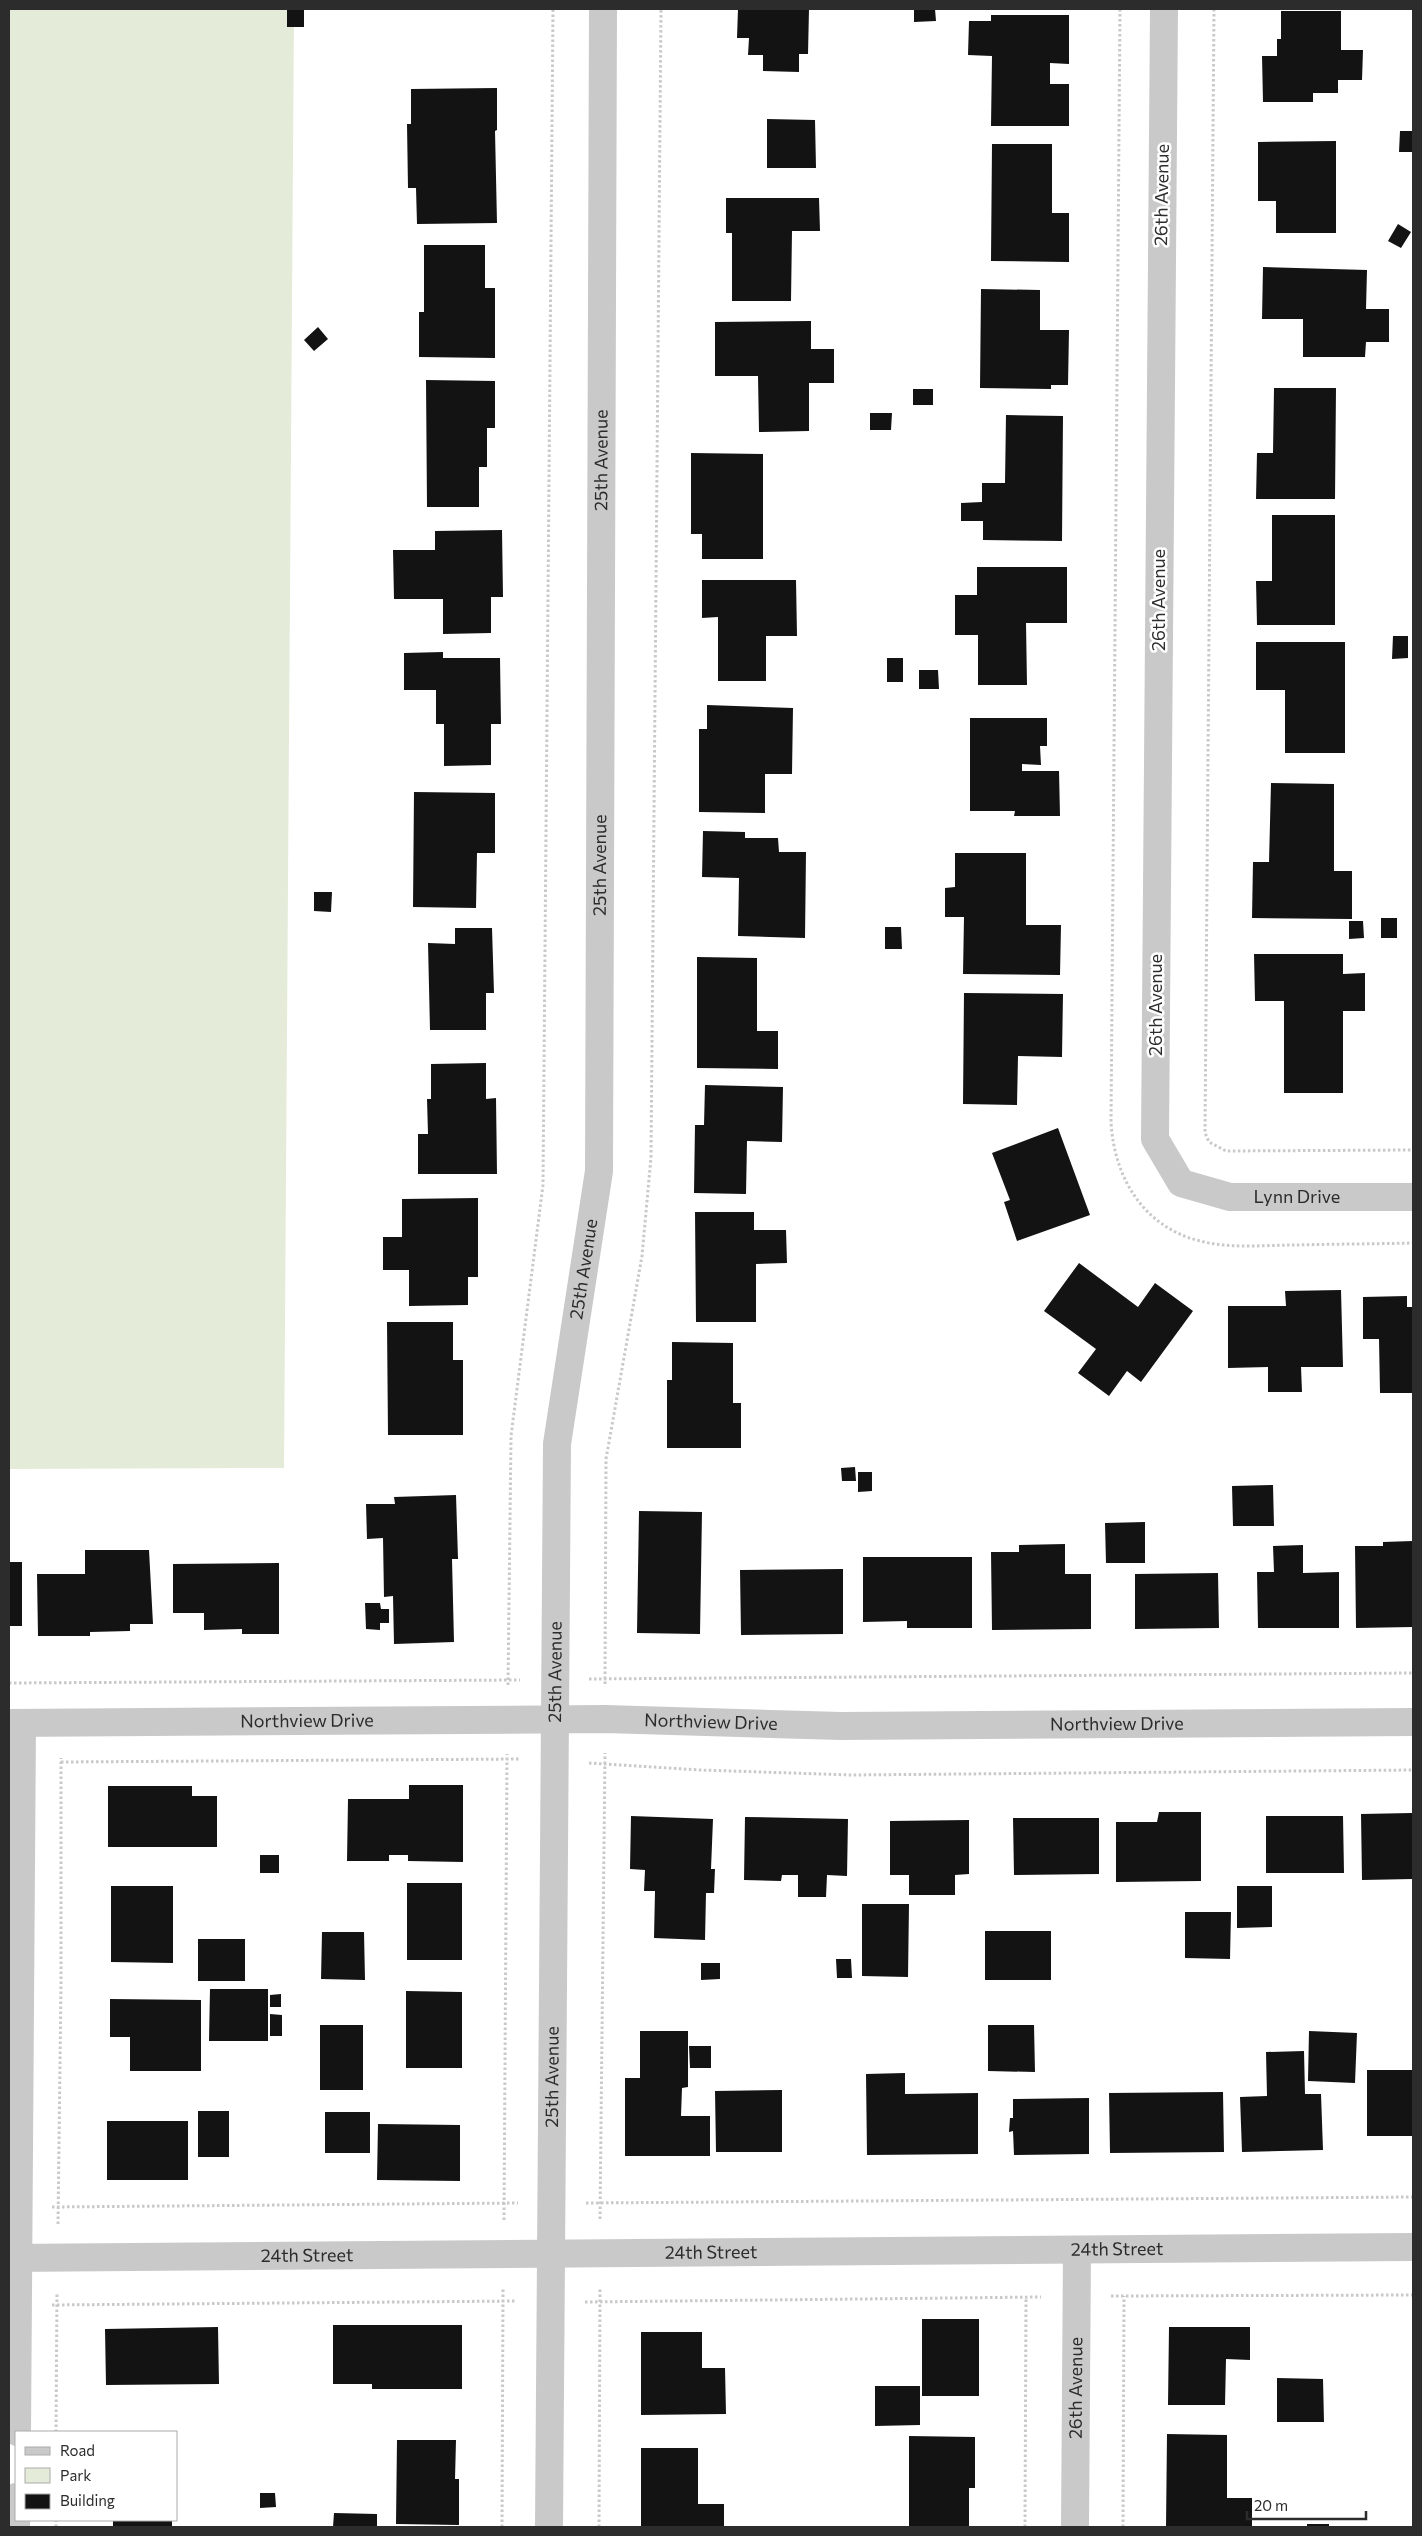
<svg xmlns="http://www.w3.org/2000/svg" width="1422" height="2536" font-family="Commissioner,sans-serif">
<rect width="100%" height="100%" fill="#fff"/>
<path fill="#e4ebd9" d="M9 9H294L284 1468 9 1469Z"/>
<path fill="#131313" d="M287 9H304V27H287Z
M738 9H809L808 54H799V72L763 71V55H748L749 38H737Z
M914 9H935L936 21 914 22Z
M1281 11H1341V50H1363L1362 80H1338V93H1313V102H1263L1262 56H1277V39H1281Z
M991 15H1069V64L1050 63V84H1069V126H991L992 56 968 55 969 21H991Z
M497 88V130L495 131 497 223 417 224 416 188H408L407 124H411V89Z
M767 119 815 120 816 168H767Z
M1400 131H1413V152H1399Z
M1336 141V233H1276V201H1258V142Z
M992 144H1052V213H1069V262L991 261Z
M726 198H819L820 231H792L791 301H732V233H726Z
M1398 224 1411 232 1401 248 1388 241Z
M424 245H485V288H495V358L419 357V312H424Z
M1263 267 1367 270 1366 309H1389V342H1366L1365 357H1303V319H1262Z
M981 289 1040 290V330H1069L1068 385H1051V389L980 388Z
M811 321V349H834V383H809V431L759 432 758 376H715V322Z
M318 327 328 339 314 351 304 340Z
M426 380 495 381V428H487V467H479V507H427Z
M1274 388H1336L1335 499H1256L1257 453H1273Z
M913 389H933V405H913Z
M870 413H892L891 430H870Z
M1006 415 1063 416 1062 541 983 540V521H961V503L982 502V483H1005Z
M691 453 763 454V559H702V534H691Z
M1272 515H1335V625H1257L1256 581H1272Z
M502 530 503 597H491V633L443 634V599H394L393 550H435V531Z
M977 567H1067V623H1026L1027 685H978V635H955V595H977Z
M702 580H796L797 636H766V681H718V617L702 618Z
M1393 636H1408V658L1392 659Z
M1256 642H1345V753H1285V690H1256Z
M443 652V658H500L501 724H491V765L444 766V724H436V690H404V653Z
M887 658H903V682H887Z
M919 670H938L939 689H919Z
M707 705 793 708 792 774H765V813L699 812V729H707Z
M970 718H1047V746H1040L1041 765 1022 764V771H1059L1060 816H1014L1015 811H970Z
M1271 783 1334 784V871H1352V919L1252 918 1253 862H1269Z
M414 792 495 793V853H477L476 908 413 907Z
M703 831 745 832V838H778L779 852H806L805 938 738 936 739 878 702 877Z
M955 853H1026V925H1061L1060 975 963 974 964 917H945V888L955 887Z
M314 892H332L331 912 314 911Z
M1381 918H1397V938H1381Z
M1349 921H1363L1364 938 1349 939Z
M885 927H901L902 949H885Z
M455 928H492L494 993H486V1030H430L428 943 455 944Z
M1254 954H1343V974L1365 973V1011H1343V1093H1284V1001H1255Z
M697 957 757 958V1031H778V1069L697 1068Z
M964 993 1063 994 1062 1057 1018 1056 1017 1105 963 1104Z
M486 1063V1099L496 1098 497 1174H418V1134H428L427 1099H431V1064Z
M705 1085 783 1087 782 1142 747 1141 746 1194 694 1193 695 1125H704Z
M1058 1128 1090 1215 1017 1241 1004 1202 1010 1200 992 1153Z
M478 1198V1277H468V1305L409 1306V1270H383V1237H402V1199Z
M695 1212H754V1230H786L787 1263 756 1264V1322H696Z
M1079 1263 1138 1307 1155 1283 1193 1311 1141 1382 1127 1371 1109 1396 1078 1373 1096 1349 1044 1311Z
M1341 1290 1343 1367H1301L1302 1392H1268V1367L1228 1368V1306H1286L1285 1291Z
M1407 1296V1307H1413V1393H1380L1379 1339H1363V1297Z
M387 1322H453V1360H463V1435H388Z
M672 1342 733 1343V1403H741V1448H667V1380H672Z
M855 1467 856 1481H842L841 1468Z
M858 1472H872V1491L858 1492Z
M1273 1485 1274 1526H1233L1232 1486Z
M456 1495 458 1559H452L454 1642 394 1644 393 1596 384 1597 383 1538 367 1539 366 1504H395L394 1497Z
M639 1511 702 1512 700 1634 637 1633Z
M1145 1522V1563H1106L1105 1523Z
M1413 1541V1627L1356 1628 1355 1546H1383V1542Z
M1065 1544V1574H1091V1629L992 1630 991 1552H1019V1545Z
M1303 1545V1573L1339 1572V1628H1258L1257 1572H1274L1273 1546Z
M85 1550H149L153 1624H130V1631L90 1632V1636H38L37 1574H85Z
M863 1557H972V1628H907V1621L863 1622Z
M9 1562H22V1626H9Z
M279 1563V1634H242V1629L204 1630V1613H173V1564Z
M843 1569V1634L741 1635 740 1570Z
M1218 1573 1219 1628 1135 1629V1574Z
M365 1603H380L381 1609H389V1623H380V1630L366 1629Z
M409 1785H463V1862L408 1861V1855H389V1861H347L348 1799H409Z
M108 1786H192V1796H217V1847H108Z
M1159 1812H1201V1881L1116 1882V1822H1157Z
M1412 1813 1413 1879 1362 1880 1361 1814Z
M631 1816 713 1819 711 1869H715L714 1893H706L705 1940 654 1938 655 1891H644L645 1870 630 1869Z
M1266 1816H1343L1344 1873H1266Z
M745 1817 848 1819 847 1876 827 1875 826 1897H798V1875H782L781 1881 744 1880Z
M1013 1818H1099V1874L1014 1875Z
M969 1820V1874L955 1875V1895H909V1875H890V1821Z
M260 1855H279V1873H260Z
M407 1883H462V1960H407Z
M111 1886H173V1963L111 1962Z
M1237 1886H1272V1927L1237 1928Z
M862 1904H909L908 1977 862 1976Z
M1185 1912H1231L1230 1959 1185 1958Z
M985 1931H1051V1980H985Z
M322 1932H364L365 1980 321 1979Z
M198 1939H245V1981H198Z
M836 1959H851L852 1978H837Z
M701 1963H720V1979L701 1980Z
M210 1989H268V2041H209Z
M406 1991 462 1992V2068H406Z
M281 1994V2007H270V1995Z
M110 1999 201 2000V2071H130V2037H110Z
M270 2014 282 2015V2036H270Z
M320 2025H363V2090H320Z
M988 2025H1034L1035 2072 988 2071Z
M640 2031H688V2087L682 2088 681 2116H710V2156H625V2078H640Z
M1309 2031 1357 2033 1355 2083 1308 2081Z
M689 2046H711V2068H690Z
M1304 2051 1305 2094H1321L1323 2150 1242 2152 1240 2097 1267 2096 1266 2052Z
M1367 2070H1413V2136H1367Z
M905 2073V2094L978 2093V2154L867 2155 866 2074Z
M782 2090V2152H716L715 2091Z
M1223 2092 1224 2152 1110 2153 1109 2093Z
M1089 2098V2154L1014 2155 1013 2131 1009 2132 1010 2118H1013V2099Z
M198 2111H229V2157H198Z
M325 2112H370V2153H325Z
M107 2121H188V2180H107Z
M378 2124 460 2125V2181L377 2180Z
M922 2319H979V2396H922Z
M333 2325H462V2389H372V2384H333Z
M218 2327 219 2384 106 2385 105 2329Z
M1169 2327H1250V2360L1226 2359 1225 2405H1168Z
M641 2332H702V2368H725L726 2414 641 2415Z
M1277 2378 1323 2379 1324 2422H1277Z
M875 2386H920V2425L875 2426Z
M1167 2434 1227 2435V2498H1252V2527H1166Z
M909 2436 975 2437V2488H969V2527H909Z
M397 2440H456L455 2479H459V2525L396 2524Z
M641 2448H698V2504H724V2527H641Z
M260 2493H275L276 2507 260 2508Z
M334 2513 377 2514V2527H333Z
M113 2520H172V2527H113Z
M1307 2524H1329V2527H1307Z"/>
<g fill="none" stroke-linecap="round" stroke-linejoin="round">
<path stroke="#c9c9c9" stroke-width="3" stroke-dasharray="2.5 2.5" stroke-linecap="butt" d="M1120 9 1111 1122C1114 1177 1143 1227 1200 1241 1230 1249 1264 1245 1295 1245 1334 1244 1374 1244 1413 1243
M1214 9 1205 1133 1209 1142 1226 1151 1413 1150
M589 1679 1413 1673
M9 1683 520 1680
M605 1684 606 1459 642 1256 651 1157 661 9
M508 1685 511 1436 543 1185 553 9
M61 1762 520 1759
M589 1763 700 1770 851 1775 1413 1770
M586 2203 1413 2197
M52 2207 518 2203
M600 2219 605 1753
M504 2220 507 1754
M58 2224 61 1984V1758
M1111 2296 1413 2295
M585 2302 1041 2297
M52 2305 516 2301
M56 2432 57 2292
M56 2527V2520
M502 2527 503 2289
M599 2527 600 2288
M1025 2527 1026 2297
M1123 2527 1124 2296"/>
<g stroke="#c9c9c9" stroke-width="28">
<path id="s1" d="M1164 9 1155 1139 1181 1183 1230 1197H1413"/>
<path id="s2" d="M9 1723 605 1719 841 1726 1413 1722"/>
<path id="s3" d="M9 2258 1413 2247"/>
<path d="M17 2432 22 1723"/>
<path d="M16 2527V2497"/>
<path id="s4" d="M549 2527 557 1444 599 1171 603 9"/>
<path id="s5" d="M1075 2527 1077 2250"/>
</g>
</g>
<g text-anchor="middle" stroke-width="5" stroke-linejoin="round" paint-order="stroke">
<g font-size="18" fill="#2c2c2c" stroke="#fff">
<text transform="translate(1162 195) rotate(-89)" y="6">26th Avenue</text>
<text dy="6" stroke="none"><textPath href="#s4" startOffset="2070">25th Avenue</textPath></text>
<text transform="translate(1159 600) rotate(-90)" y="6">26th Avenue</text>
<text dy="6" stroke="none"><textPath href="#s4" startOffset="1665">25th Avenue</textPath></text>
<text transform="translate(1156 1005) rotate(-90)" y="6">26th Avenue</text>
<text dy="6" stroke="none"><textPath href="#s1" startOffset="1299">Lynn Drive</textPath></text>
<text dy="6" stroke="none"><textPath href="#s4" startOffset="1260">25th Avenue</textPath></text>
<text dy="6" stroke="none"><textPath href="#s4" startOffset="855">25th Avenue</textPath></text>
<text dy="6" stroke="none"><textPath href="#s2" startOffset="298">Northview Drive</textPath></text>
<text dy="6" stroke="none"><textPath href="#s2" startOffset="702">Northview Drive</textPath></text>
<text dy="6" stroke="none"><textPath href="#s2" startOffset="1108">Northview Drive</textPath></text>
<text dy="6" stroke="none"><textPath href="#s4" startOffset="450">25th Avenue</textPath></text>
<text dy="6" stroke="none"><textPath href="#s3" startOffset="1108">24th Street</textPath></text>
<text dy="6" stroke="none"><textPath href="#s3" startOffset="702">24th Street</textPath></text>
<text dy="6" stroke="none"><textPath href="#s3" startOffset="298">24th Street</textPath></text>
<text dy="6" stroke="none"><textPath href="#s5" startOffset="139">26th Avenue</textPath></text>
</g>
</g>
<rect width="1422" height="2536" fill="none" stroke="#2c2c2c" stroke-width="20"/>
<rect x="15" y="2431" width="162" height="90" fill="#ffffff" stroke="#ababab"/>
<rect x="25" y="2447" width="25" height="8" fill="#c9c9c9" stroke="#ababab"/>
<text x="60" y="2456" font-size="15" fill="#2c2c2c">Road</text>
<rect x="25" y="2468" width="25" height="15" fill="#e4ebd9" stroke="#ababab"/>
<text x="60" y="2481" font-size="15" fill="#2c2c2c">Park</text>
<rect x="25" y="2494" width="25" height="15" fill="#131313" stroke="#ababab"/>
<text x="60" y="2506" font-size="15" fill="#2c2c2c">Building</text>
<path d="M1247 2511v8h119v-8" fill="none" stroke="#2c2c2c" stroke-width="2.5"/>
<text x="1254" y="2511" font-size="15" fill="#2c2c2c" stroke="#ffffff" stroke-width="4" paint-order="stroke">20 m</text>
</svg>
